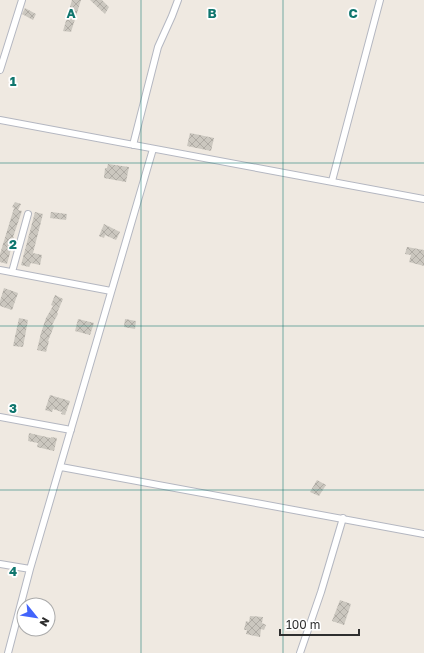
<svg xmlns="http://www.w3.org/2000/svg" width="424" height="653" font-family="'Golos Text',sans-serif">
<defs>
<pattern id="building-cross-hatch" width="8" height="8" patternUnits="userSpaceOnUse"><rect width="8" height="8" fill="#cbc7bf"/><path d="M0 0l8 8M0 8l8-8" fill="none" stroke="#afaba4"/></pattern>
</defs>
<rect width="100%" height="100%" fill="#efe9e1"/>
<path fill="url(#building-cross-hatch)" d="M72 0H81L71 32 63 31Z
M90 0H102L109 7 105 14Z
M25 8 36 14 33 20 22 14Z
M190 133 214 138 211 151 187 146Z
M108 164 129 167 126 182 104 178 105 168H107Z
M15 202 21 204 18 210 22 211 13 237 14 238 7 264 0 262V254L14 208 12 207Z
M35 212 43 214 33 253 42 255 40 265 31 263 29 267 21 265Z
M51 212 67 214 66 220 50 218Z
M104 224 120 232 116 240 105 235 104 238 99 236Z
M407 247 424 250V266L409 262 411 255 405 254Z
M4 288 18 293 12 310 0 306V301Z
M55 295 63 299 57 313 58 314 52 325 54 326 48 341H49L46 352 37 350 41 333 46 318 53 306 51 305Z
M19 318 28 320 23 347 13 346Z
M78 319 94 323 90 335 75 331Z
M125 319 136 321 135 329 124 327Z
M50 395 70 401 65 415 61 414 62 412 53 409 52 412 45 410Z
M29 433 51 438V437L57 438 54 451 37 447 38 443 28 441Z
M317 480 326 485 319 496 310 492Z
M340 600 351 604 344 625 332 621Z
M250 616 263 617 262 623 266 625 264 630 261 629 260 637 246 634 247 630H244L246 621 249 622Z"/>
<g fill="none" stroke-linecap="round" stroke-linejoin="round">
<g stroke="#b4b7c1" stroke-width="8">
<path id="minor" d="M0 70 22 0
M0 120 424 199
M133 145 158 47 172 16 178 0
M332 181 380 0
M0 270 111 291
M12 272 28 214
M0 417 71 430
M61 467 424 534
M0 564 30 569
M8 653 30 569 153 149
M300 653 321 592 343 518"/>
</g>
<use href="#minor" stroke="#fff" stroke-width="6"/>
</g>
<path fill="none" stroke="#0f766e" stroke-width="1" stroke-opacity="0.55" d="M141 0V653M283 0V653M0 163H424M0 326H424M0 490H424"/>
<g font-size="13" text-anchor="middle" font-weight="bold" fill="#0f766e" stroke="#fff" stroke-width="3.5" stroke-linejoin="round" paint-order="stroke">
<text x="71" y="18">A</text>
<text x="212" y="18">B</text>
<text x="353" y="18">C</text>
<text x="13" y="86">1</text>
<text x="13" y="249">2</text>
<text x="13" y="413">3</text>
<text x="13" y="576">4</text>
</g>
<g transform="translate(36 617) rotate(120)"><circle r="19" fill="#ffffff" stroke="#ababab"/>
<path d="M0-3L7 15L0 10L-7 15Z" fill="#4264fb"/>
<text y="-6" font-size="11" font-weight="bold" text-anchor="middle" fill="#2e2e2e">N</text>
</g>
<path d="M280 629v6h79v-6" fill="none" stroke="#2e2e2e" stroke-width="2"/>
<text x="286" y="629" font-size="12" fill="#2e2e2e" stroke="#ffffff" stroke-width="3" paint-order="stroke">100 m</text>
</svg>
